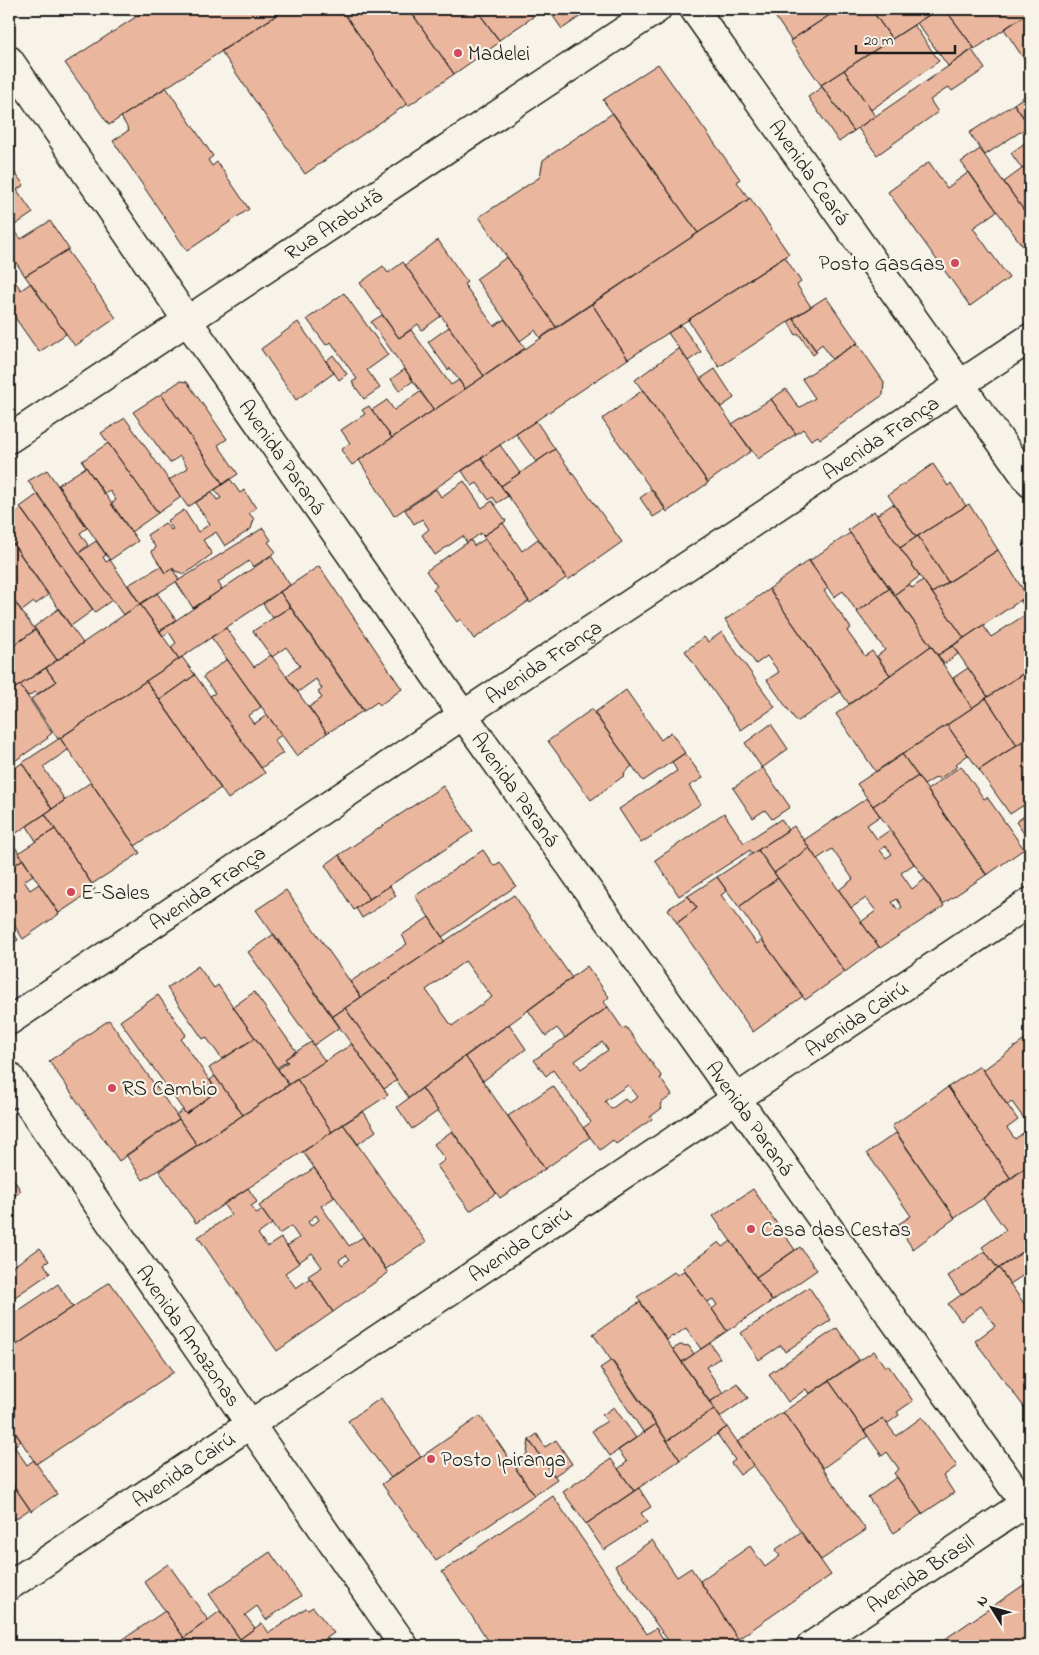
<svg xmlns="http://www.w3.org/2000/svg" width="1039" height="1655" font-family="'Indie Flower',sans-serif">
<rect width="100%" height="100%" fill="#f7f3e8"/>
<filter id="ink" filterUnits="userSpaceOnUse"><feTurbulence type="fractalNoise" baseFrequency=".02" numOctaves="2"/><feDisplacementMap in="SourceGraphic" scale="10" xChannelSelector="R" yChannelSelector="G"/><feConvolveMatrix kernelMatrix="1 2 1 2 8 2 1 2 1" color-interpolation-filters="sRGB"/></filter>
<g filter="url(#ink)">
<path fill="#eab69d" stroke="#1c1c1c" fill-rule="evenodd" d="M148 9H286L109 125 65 63Z
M286 9H341L407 104 305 174 221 51Z
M341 9H409L454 74 408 106Z
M409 9H476L500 42 454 74Z
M476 9H527L533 17 499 40Z
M548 9H591L562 29Z
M770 9H839L791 40Z
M839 9H871L892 39 821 85 790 41Z
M871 9H938L892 39Z
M938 9H945L974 48 948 66 917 23Z
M945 9H1030V12L975 49Z
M1030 12V68L1004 29Z
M914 25 939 61 871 110 844 70Z
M972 50 985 69 952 91 949 87 930 100 938 112 877 155 858 128Z
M658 64 740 179 737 182 749 199 698 233 603 100Z
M844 70 875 116 854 131 821 85Z
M166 87 213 156 208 160 212 166 217 162 249 209 187 251 113 141 129 130 121 117Z
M822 87 854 131 839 142 808 97Z
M1030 92V116L1025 119 1014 104Z
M1014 104 1029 126 985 155 969 133Z
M613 113 698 233 556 327 479 217 540 177 543 160Z
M1030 139V163L1022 169 1011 153Z
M980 149 1030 219V244L1024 248 961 162Z
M9 159 15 168 12 169 24 185 9 195Z
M929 162 947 188 969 172 997 211 973 228 1009 278 970 306 888 192Z
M1030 163V219L1004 182Z
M17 190 33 213 12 227 21 239 50 221 69 249 25 276 9 252V195Z
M750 198 789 254 628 359 592 304Z
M438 240 467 282 464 284 494 326 505 319 525 348 484 376 405 265Z
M67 250 116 318 75 346 25 276Z
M507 257 556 327 540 338 535 330 520 341 476 279Z
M785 257 801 282 797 285 811 307 719 367 688 320Z
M403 262 441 316 422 330 418 324 399 338 360 283 383 266 388 273Z
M9 273 21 290 31 283 66 334 39 352 9 309Z
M344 293 388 355 367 370 380 388 364 399 352 382 357 379 331 342 326 345 307 319Z
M826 297 858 343 832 359 822 344 815 350 793 318Z
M592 304 628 359 394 516 359 460Z
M382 315 399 338 411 330 451 385 459 380 465 389 434 410 371 322Z
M793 318 817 352 813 355 799 334 796 335 788 322Z
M298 322 334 373 296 400 261 349Z
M681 325 701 352 688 361 668 333Z
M449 327 484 376 465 389 450 368 448 370 428 342Z
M857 343 884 382 883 395 820 439 818 436 811 440 803 429 796 434 771 399 786 389 799 408 815 398 802 379Z
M679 348 751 451 708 482 635 380Z
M333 355 347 374 339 380 326 361Z
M405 369 413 381 399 391 391 379Z
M715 369 734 398 721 407 700 379Z
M180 381 187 382 227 439 218 445 238 474 223 484 161 394Z
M643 390 708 483 667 512 602 419Z
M420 392 434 410 392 438 372 410 387 400 394 410Z
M161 394 223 484 188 507 169 480 188 468 180 456 170 463 133 412Z
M771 399 796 434 758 459 732 424Z
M369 406 392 438 352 465 341 450 350 443 341 430 365 414 362 410Z
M125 418 181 497 158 513 101 433Z
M536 421 555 449 536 462 516 434Z
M108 443 158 513 131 532 111 504 116 500 110 491 104 494 82 461Z
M500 445 520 473 501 486 481 458Z
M555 449 622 542 568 580 501 486Z
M481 458 508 496 497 503 493 497 489 500 477 483 472 486 462 471Z
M933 464 948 486 951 483 966 506 916 537 888 495Z
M86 467 138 541 110 560 58 485Z
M47 470 87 528 80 533 88 545 79 553 28 481Z
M230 479 240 493 244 490 256 508 249 513 254 519 251 529 225 546 216 532 203 540 212 554 185 574 175 571 173 568 165 573 151 551 156 548 147 535 165 523 171 530 173 529 167 521 184 510 198 532 210 524 195 503 212 492 217 500 221 498 215 490Z
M464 481 482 508 492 501 506 521 483 536 481 533 467 543 463 536 435 555 422 535 429 529 422 519 414 524 405 510 436 489 441 497Z
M652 489 666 509 653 517 640 498Z
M38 494 112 600 95 612 20 507Z
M893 504 916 537 900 548 877 515Z
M969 504 998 550 948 582 918 536Z
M21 509 93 610 71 626 9 538V518Z
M874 511 920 576 894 595 848 530Z
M503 523 522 551 538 539 566 578 530 603 483 536Z
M263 528 271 540 268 542 276 552 253 567 249 561 218 582 222 589 193 608 176 582Z
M850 533 890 588 857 612 843 591 834 597 809 561Z
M918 536 948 582 932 593 900 548Z
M9 538 48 595 36 604 34 602 22 611 9 594Z
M485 539 529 601 474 639 460 619 457 622 433 589 437 586 426 571 471 540 474 546Z
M96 541 106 555 103 557 106 562 110 560 140 604 123 615 79 553Z
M998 550 1027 596 964 638 932 593Z
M271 556 290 585 179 659 171 647 176 643 169 632 163 636 160 631Z
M809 560 828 588 824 591 851 628 847 631 865 656 872 651 890 675 849 704 769 589Z
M161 566 165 573 172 568 179 580 140 604 128 585Z
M319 566 402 689 380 705 377 702 364 711 280 592Z
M923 580 964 638 938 655 894 595 909 584 912 588Z
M890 588 931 646 890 675 877 656 885 650 857 612Z
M769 589 840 692 797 722 767 680 779 672 767 656 756 664 725 620Z
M280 592 290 607 273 618 263 604Z
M157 593 176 620 160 631 140 604Z
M1027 596 1030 601V669L988 697 953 646 983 625 991 637 1028 613 1021 601Z
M140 604 179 659 58 739 31 699 56 682 46 668Z
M17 605 35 630 9 649V611Z
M290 607 363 711 327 733 309 707 322 698 318 692 322 689 316 679 298 692 286 676 300 666 286 647 272 657 253 631Z
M58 609 83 643 57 660 34 627Z
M226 628 254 667 271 655 327 733 297 756 211 637Z
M35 630 57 660 11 691 9 687V649Z
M722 632 775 707 741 730 685 651 704 637 708 642Z
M931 646 972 708 876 772 836 714Z
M953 646 958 654 944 664 938 655Z
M182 657 195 675 160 700 146 681Z
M227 659 261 707 248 716 254 724 267 715 282 735 274 740 283 753 261 768 210 696 215 693 203 677Z
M46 668 56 682 37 694 35 692 28 696 20 685Z
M968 668 988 697 972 708 953 678Z
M1030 669V736L1017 745 986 698Z
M195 675 265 773 228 799 160 700Z
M146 681 221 788 135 846 60 738Z
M20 685 52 733 47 737 48 738 9 765V692Z
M626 690 661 740 671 732 685 753 643 781 594 713Z
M986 698 1017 745 979 770 947 725Z
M592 709 632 766 624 773 625 775 591 800 548 741Z
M771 724 788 749 762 768 745 743Z
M947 725 968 755 956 764 958 766 939 779 937 777 924 785 902 754Z
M60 738 68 750 43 767 65 800 52 809 22 763Z
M1027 738 1030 742V801L1010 814 979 770Z
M685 753 703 778 689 786 701 804 641 843 619 809 677 771 672 762Z
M902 754 918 776 873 806 857 784Z
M22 763 52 809 9 838V772Z
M961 766 984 799 987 797 1024 849 987 875 927 790Z
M763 768 790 807 772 819 765 810 753 818 733 788Z
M918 776 986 875 943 904 873 806Z
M91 782 140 853 92 884 45 814Z
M443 786 473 831 369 899 339 855Z
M867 798 880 816 867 825 877 839 890 830 914 864 901 873 912 889 925 879 944 906 880 948 861 922 876 911 866 898 851 908 839 890 853 879 832 849 817 859 804 840ZM886 846 892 854 886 858 880 850ZM897 899 902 907 898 910 892 902Z
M1030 801V842L1016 822 1028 813 1023 806Z
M724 813 744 843 781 819 788 830 752 854 750 850 679 896 655 860Z
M45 814 55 829 36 841 27 826Z
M794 826 809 848 774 873 758 850Z
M55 829 95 889 59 913 18 853Z
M9 838 23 859 14 866 9 860Z
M809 848 879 947 845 972 774 873Z
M483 850 494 866 500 862 516 886 442 937 415 896Z
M758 850 778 878 739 907 717 877Z
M339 855 369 899 354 910 325 865Z
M23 859 33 875 24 881 30 890 39 884 59 914 23 939 9 917V869Z
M717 877 727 891 721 895 757 944 762 940 803 996 753 1032 677 923 697 908 688 896Z
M778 878 845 972 805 1000 739 907Z
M390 886 396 896 362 918 356 908Z
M286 890 361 997 332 1017 256 910Z
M514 895 572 978 409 1098 345 1008ZM465 961 492 997 452 1026 426 990Z
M688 896 697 908 677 923 668 909Z
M429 917 445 941 361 997 350 982 407 944 402 935Z
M9 925 18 940 9 946Z
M274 934 340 1027 314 1045 248 952Z
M198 966 214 988 218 985 255 1038 222 1059 206 1037 203 1039 167 988Z
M587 966 609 997 604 1002 608 1007 565 1038 557 1028 546 1036 528 1010Z
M254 992 296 1051 285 1059 287 1061 277 1068 233 1007Z
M158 995 186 1035 181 1039 217 1091 186 1114 120 1021Z
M608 1007 623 1029 626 1027 662 1077 660 1078 672 1095 660 1104 662 1108 650 1117 652 1119 616 1144 613 1140 600 1150 583 1128 591 1122 553 1070 546 1076 534 1060ZM602 1042 608 1050 581 1069 575 1061ZM628 1085 638 1097 629 1103 625 1099 611 1109 605 1101Z
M345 1008 397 1080 384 1089 332 1017Z
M109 1020 179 1119 119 1161 49 1061Z
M509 1024 526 1049 483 1081 465 1056Z
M1030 1036V1127L1012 1102 1007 1105 983 1070Z
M255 1038 289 1085 243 1115 209 1068Z
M311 1042 325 1061 289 1085 278 1069 288 1062 285 1059Z
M352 1044 388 1095 332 1132 297 1079Z
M465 1056 545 1169 500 1198 422 1088Z
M980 1066 1018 1120 1007 1128 1015 1139 1026 1131 1030 1138V1164L1011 1179 948 1087Z
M215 1076 243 1115 197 1145 176 1115 183 1110 186 1114 217 1091 210 1080Z
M297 1079 332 1132 196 1223 159 1171Z
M553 1086 590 1137 545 1169 508 1116Z
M948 1087 1011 1179 955 1218 892 1126Z
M422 1088 438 1111 412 1129 397 1107Z
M363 1111 376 1131 358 1144 343 1124Z
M179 1119 197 1145 143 1180 126 1155Z
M343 1124 426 1242 386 1269 303 1152Z
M452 1131 496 1193 470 1211 437 1166 445 1160 434 1144Z
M896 1133 955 1218 913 1249 897 1225 911 1216 867 1153Z
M1030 1164V1247L998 1269 982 1247 1006 1230 983 1198Z
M314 1168 335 1197 321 1206 349 1246 363 1237 388 1273 333 1312 308 1276 322 1267 312 1253 299 1262 287 1246 299 1238 291 1226 279 1234 259 1206ZM316 1215 319 1220 311 1226 308 1222ZM346 1255 350 1259 342 1265 339 1260Z
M9 1172 21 1191 9 1200Z
M248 1188 257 1202 251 1206 257 1214 262 1210 272 1224 258 1234 267 1247 281 1238 299 1263 285 1273 296 1288 310 1278 333 1312 277 1351 198 1237 231 1215 223 1204Z
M753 1189 795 1250 756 1277 713 1216Z
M731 1241 772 1301 727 1331 712 1309 717 1305 713 1299 707 1302 683 1268 719 1242 723 1247Z
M800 1247 817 1270 772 1301 756 1277Z
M1030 1247V1271L1010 1284 999 1268Z
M40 1248 49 1261 44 1264 50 1273 9 1301V1269Z
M985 1251 998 1269 961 1295 948 1276Z
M999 1268 1030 1312V1415L975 1341 995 1326 981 1306 961 1321 948 1304Z
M685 1270 727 1331 701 1349 686 1328 673 1337 672 1336 667 1340 637 1297 674 1272 677 1275Z
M110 1282 174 1372 36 1464 9 1423V1350Z
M58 1284 73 1307 9 1350V1317Z
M809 1287 831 1320 785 1352 781 1345 759 1360 741 1333Z
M640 1302 714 1409 667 1441 593 1334Z
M837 1328 859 1360 809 1394 806 1389 788 1402 769 1374Z
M710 1343 720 1358 706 1367 723 1393 710 1402 682 1362Z
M680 1345 689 1346 694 1354 682 1362 673 1349Z
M874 1351 885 1367 888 1365 913 1401 897 1412 899 1415 887 1424 883 1418 864 1431 829 1381Z
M612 1360 656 1424 644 1433 600 1368Z
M829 1381 868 1436 823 1468 783 1412Z
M737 1383 748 1398 720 1417 710 1402Z
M381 1398 421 1457 391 1478 348 1421Z
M614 1407 636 1438 610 1456 592 1431 607 1421 602 1415Z
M714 1409 727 1427 680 1460 667 1441Z
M783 1412 866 1530 821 1560 737 1442Z
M480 1416 534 1495 436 1561 382 1484Z
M922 1417 957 1466 943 1476 954 1493 922 1514 894 1473 899 1469 887 1452 882 1456 864 1431 883 1418 896 1436Z
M9 1423 21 1441 14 1446 27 1465 34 1460 57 1494 31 1511 9 1479Z
M656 1424 680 1460 634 1491 618 1469 627 1462 618 1450Z
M727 1427 754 1465 740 1475 731 1463 735 1460 717 1434Z
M537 1434 545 1447 556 1440 572 1464 554 1476 529 1440Z
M529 1440 557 1479 534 1495 516 1469 527 1453Z
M611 1459 634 1491 586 1524 563 1492Z
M897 1477 922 1514 894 1533 868 1497Z
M9 1479 30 1509 9 1523Z
M639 1488 651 1507 641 1513 647 1522 604 1550 586 1524Z
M553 1496 647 1634 656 1628 668 1646H492L442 1572Z
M801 1532 831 1575 738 1639 700 1581 750 1546 765 1567 780 1556 775 1550Z
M652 1540 677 1577 691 1568 738 1639 727 1646H672L615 1566Z
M270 1552 301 1596 266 1620 257 1606 245 1615 255 1628 240 1639 209 1594Z
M168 1564 208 1620 184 1638 144 1581Z
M1028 1582 1030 1585V1646H944L948 1643 945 1639Z
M313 1607 334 1633 315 1646H245L240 1639 262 1623 269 1633 306 1608 308 1610Z
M165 1611 190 1646H122L119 1642Z
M220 1611 245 1646H190L184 1638Z
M327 1638 333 1646H315Z"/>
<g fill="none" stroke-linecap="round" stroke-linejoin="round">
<g stroke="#1c1c1c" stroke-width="31">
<g id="minor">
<path id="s1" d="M9 60 187 320 463 715 1030 1511"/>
<path id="s2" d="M9 439 657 9"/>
<path id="s3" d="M9 1021 463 715 1030 338"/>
<path id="s4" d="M9 1076 404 1646"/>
</g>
</g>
<g stroke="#1c1c1c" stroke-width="31">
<g id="secondary">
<path id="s5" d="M694 9 1030 483"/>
<path id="s6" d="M9 1586 1030 902"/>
<path id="s7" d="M811 1646 1030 1500"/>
</g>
</g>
<use href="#minor" stroke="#f7f3e8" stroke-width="28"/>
<use href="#secondary" stroke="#f7f3e8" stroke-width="28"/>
</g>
</g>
<g fill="#d1495b" stroke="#f7f3e8" stroke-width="2">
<circle cx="458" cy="53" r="5"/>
<circle cx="955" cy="263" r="5"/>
<circle cx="71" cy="892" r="5"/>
<circle cx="112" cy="1088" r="5"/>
<circle cx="751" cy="1229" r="5"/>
<circle cx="431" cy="1459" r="5"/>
</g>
<g text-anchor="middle" stroke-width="4.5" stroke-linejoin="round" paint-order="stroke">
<g font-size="21" fill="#1c1c1c" stroke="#f7f3e8" text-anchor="start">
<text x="468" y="60">Madelei</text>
<text x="945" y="270" text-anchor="end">Posto GasGas</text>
<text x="81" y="899">E-Sales</text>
<text x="122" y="1095">RS Cambio</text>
<text x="761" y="1236">Casa das Cestas</text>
<text x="441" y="1466">Posto Ipiranga</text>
</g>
<g font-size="21" fill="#1c1c1c" stroke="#f7f3e8">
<text dy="7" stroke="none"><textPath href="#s5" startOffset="200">Avenida Ceará</textPath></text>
<text dy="7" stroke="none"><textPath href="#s2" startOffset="389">Rua Arabutã</textPath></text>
<text dy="7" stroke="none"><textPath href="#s3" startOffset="1049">Avenida França</textPath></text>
<text dy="7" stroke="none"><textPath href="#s1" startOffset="482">Avenida Paraná</textPath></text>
<text dy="7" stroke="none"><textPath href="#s3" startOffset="644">Avenida França</textPath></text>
<text dy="7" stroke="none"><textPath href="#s1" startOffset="888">Avenida Paraná</textPath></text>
<text dy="7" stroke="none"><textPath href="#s3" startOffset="239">Avenida França</textPath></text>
<text dy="7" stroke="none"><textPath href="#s6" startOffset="1020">Avenida Cairú</textPath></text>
<text dy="7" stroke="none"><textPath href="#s1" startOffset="1292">Avenida Paraná</textPath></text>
<text dy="7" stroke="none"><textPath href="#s6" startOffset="615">Avenida Cairú</textPath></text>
<text dy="7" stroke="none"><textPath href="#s4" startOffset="316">Avenida Amazonas</textPath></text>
<text dy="7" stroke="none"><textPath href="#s6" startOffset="210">Avenida Cairú</textPath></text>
<text dy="7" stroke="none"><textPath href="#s7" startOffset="131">Avenida Brasil</textPath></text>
</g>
</g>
<rect width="1039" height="1655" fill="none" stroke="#f7f3e8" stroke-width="30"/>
<rect x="15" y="15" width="1009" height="1625" fill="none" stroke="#1c1c1c" stroke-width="2" filter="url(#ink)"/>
<g transform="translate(992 1608) rotate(307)" stroke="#f7f3e8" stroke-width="4" paint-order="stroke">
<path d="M0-4L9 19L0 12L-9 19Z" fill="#1c1c1c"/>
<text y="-8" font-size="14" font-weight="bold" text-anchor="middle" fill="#1c1c1c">N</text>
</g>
<path d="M856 45v8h99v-8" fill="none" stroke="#1c1c1c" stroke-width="2.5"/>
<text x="864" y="45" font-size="15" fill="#1c1c1c" stroke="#f7f3e8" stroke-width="4" paint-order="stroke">20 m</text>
</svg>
